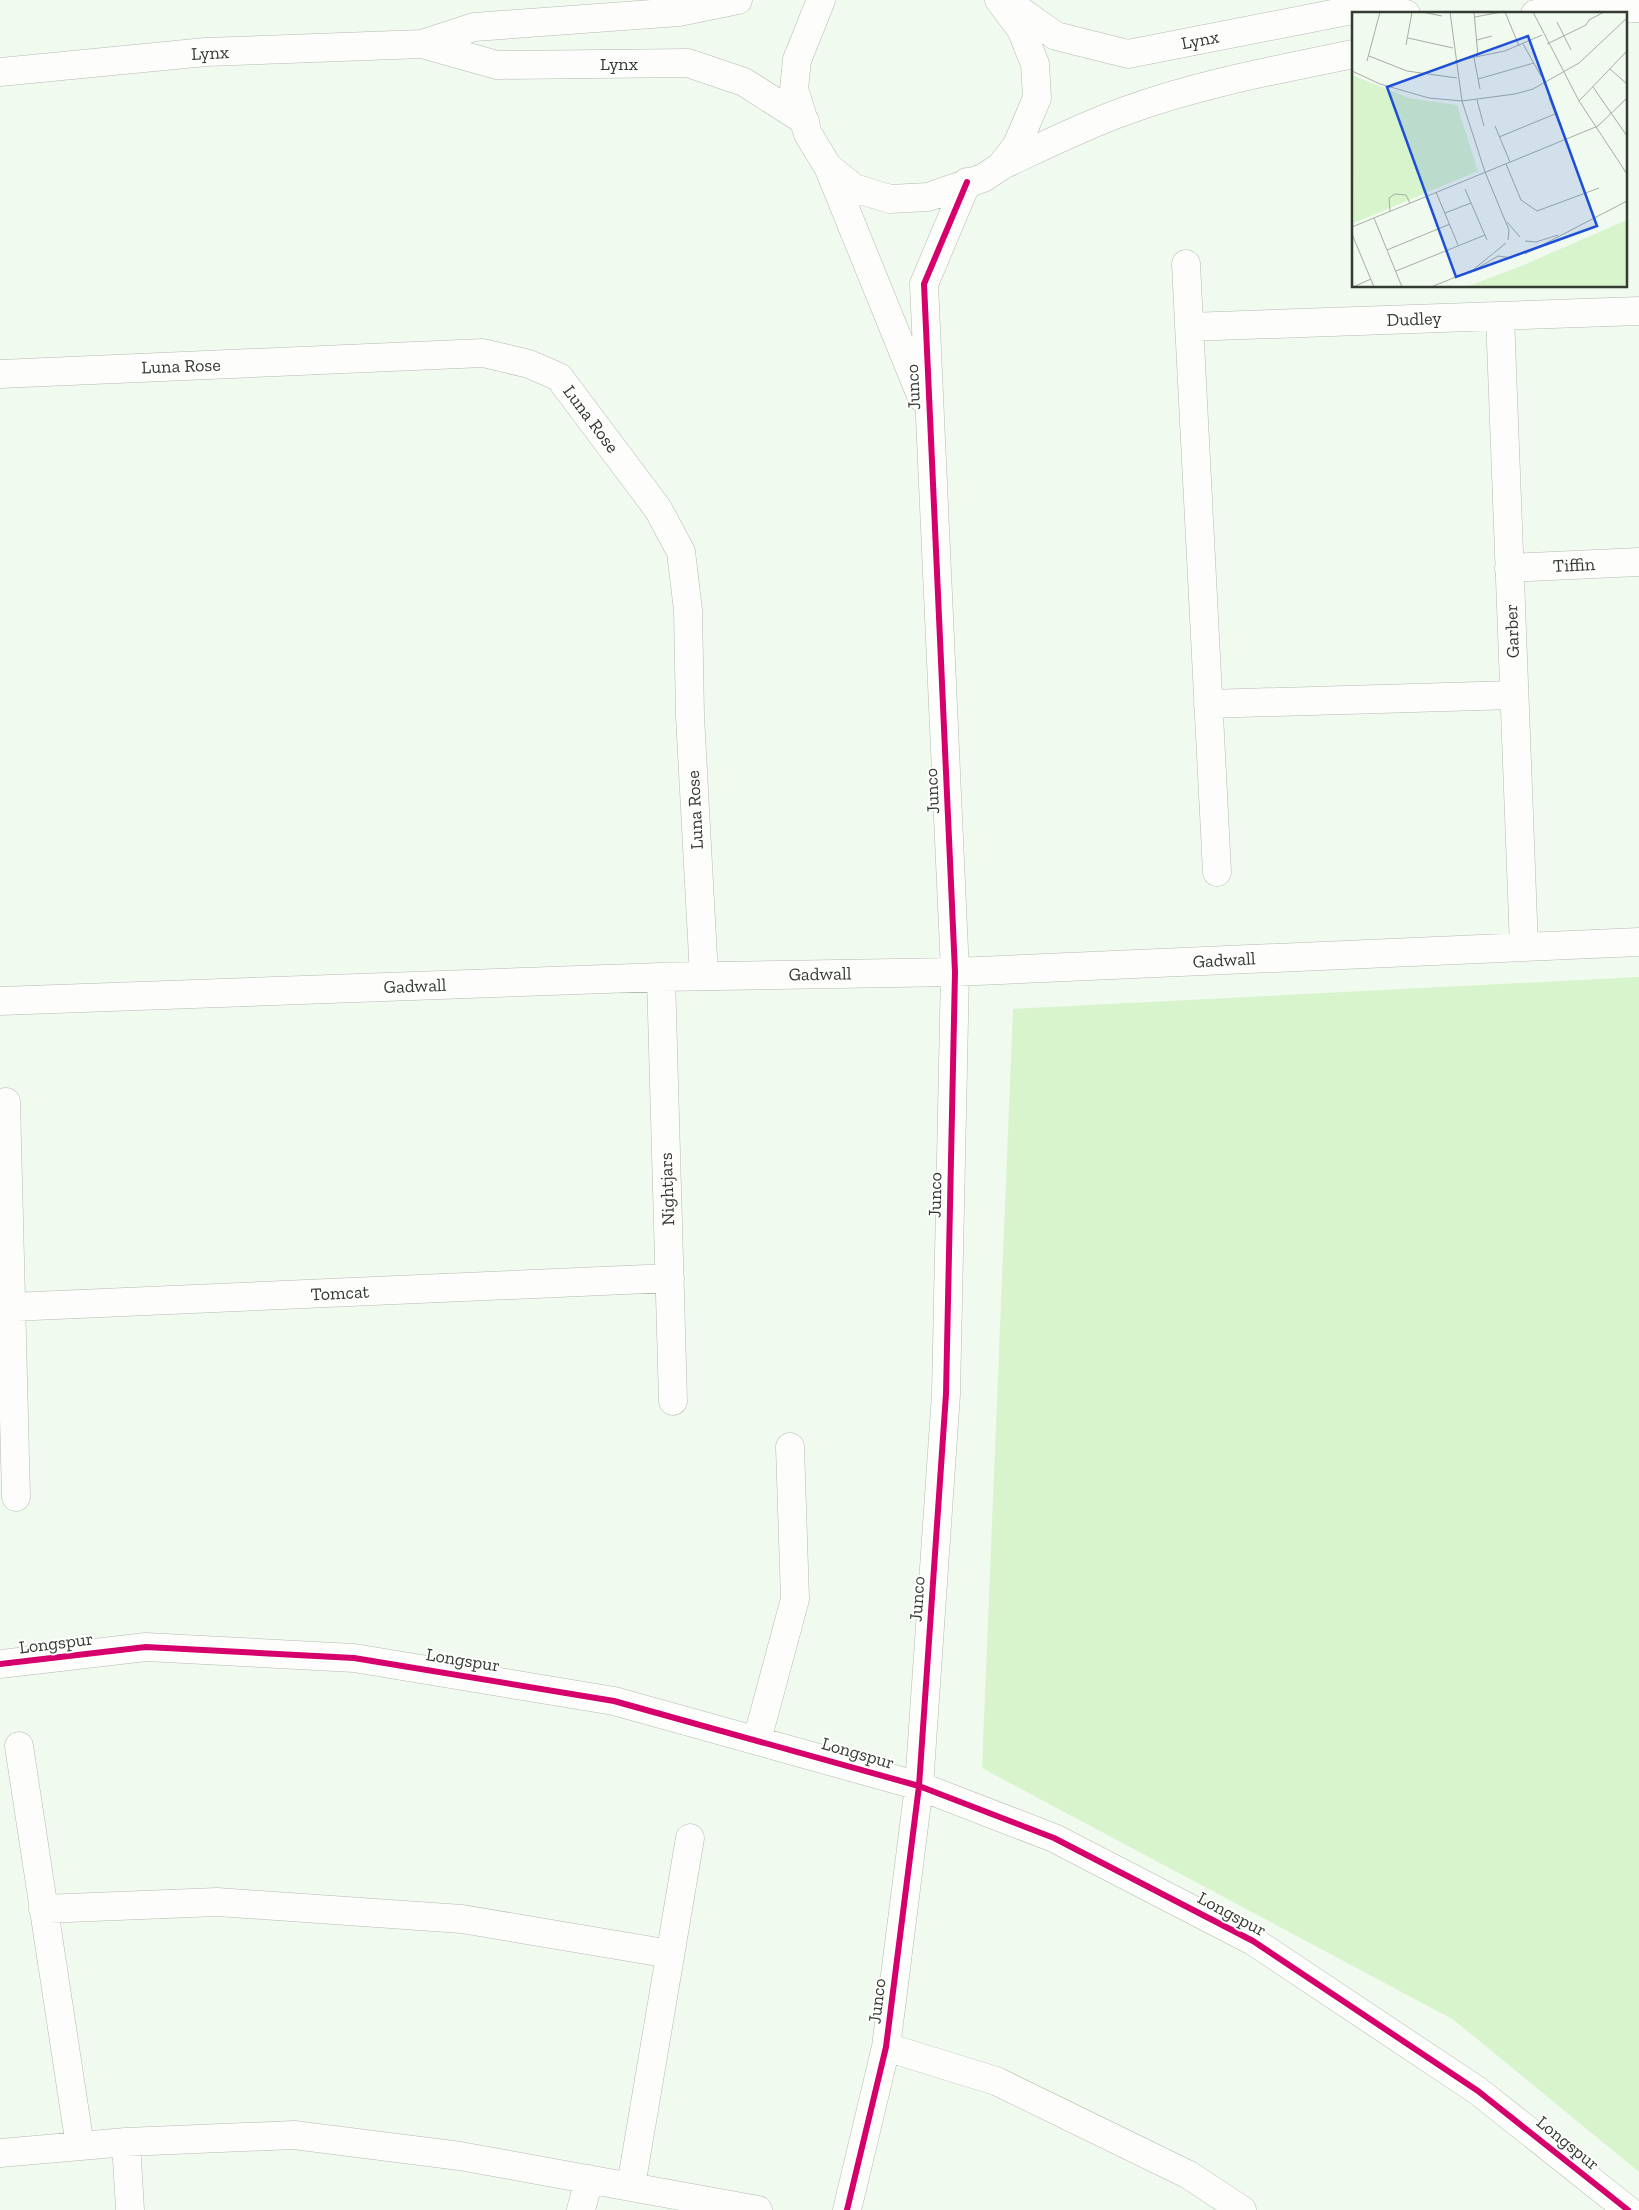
<svg xmlns="http://www.w3.org/2000/svg" width="1639" height="2210" font-family="'Zilla Slab',serif">
<rect width="100%" height="100%" fill="#f1faee"/>
<path fill="#d8f4cc" d="M1639 977V2172L1454 2020 982 1768 1013 1009Z"/>
<g fill="none" stroke-linecap="round" stroke-linejoin="round">
<g stroke="#b4bbb1" stroke-width="29">
<path id="minor" d="M821 0 797 60 794 89 808 134 828 167 854 188 890 199 928 197 983 178 1000 167 1017 145 1037 98 1035 64 1021 29 999 0
M1009 3 1056 36 1128 54 1378 5 1406 14
M1535 14 1639 8
M422 44 497 65 688 63 744 82 805 121
M0 72 206 52 422 44 474 27 679 12 738 0
M1003 165C1043 146 1083 126 1125 111 1198 84 1276 70 1353 54
M829 169 922 398
M1186 264 1217 872
M1500 316 1524 947
M1189 327 1639 311
M0 374 483 353 529 364 559 377 658 509 681 552 688 610 690 716 704 976
M1509 568 1639 562
M1208 704 1514 695
M661 977 673 1401
M0 1001 661 977 955 972 1639 942
M6 1102 16 1497
M11 1307 670 1278
M0 1664 146 1647 354 1658 614 1701 919 1786 1054 1838 1253 1941 1478 2091 1628 2210
M757 1740 795 1599 790 1447
M19 1746 80 2146
M43 1909 217 1902 462 1919 670 1954
M886 2047 996 2081 1189 2175 1242 2210
M126 2142 130 2210
M0 2153 126 2142 294 2135 460 2156 758 2210
M631 2186 690 1838
M581 2210 589 2179
M847 2210 886 2047 919 1786 946 1394 955 972 924 284 967 182"/>
</g>
<use href="#minor" stroke="#fdfefc" stroke-width="28"/>
<g stroke="#fff" stroke-width="9">
<path id="cycleway" d="M0 1664 146 1647 354 1658 614 1701 919 1786 1054 1838 1253 1941 1478 2091 1628 2210
M847 2210 886 2047 919 1786 946 1394 955 972 924 284 967 182"/>
</g>
<use href="#cycleway" stroke="#d6006c" stroke-width="6"/>
</g>
<g text-anchor="middle" stroke-width="4" stroke-linejoin="round" paint-order="stroke">
<g font-size="18" fill="#343b30" stroke="#fff">
<text transform="translate(1200 40) rotate(-11)" y="6">Lynx</text>
<text transform="translate(210 53) rotate(-3)" y="6">Lynx</text>
<text x="619" y="70">Lynx</text>
<text transform="translate(1414 319) rotate(-2)" y="6">Dudley</text>
<text transform="translate(181 366) rotate(-2)" y="6">Luna Rose</text>
<text transform="translate(913 387) rotate(-93)" y="6">Junco</text>
<text transform="translate(591 419) rotate(53)" y="6">Luna Rose</text>
<text transform="translate(1574 565) rotate(-3)" y="6">Tiffin</text>
<text transform="translate(1512 631) rotate(-92)" y="6">Garber</text>
<text transform="translate(932 791) rotate(-93)" y="6">Junco</text>
<text transform="translate(695 810) rotate(-93)" y="6">Luna Rose</text>
<text transform="translate(1224 960) rotate(-3)" y="6">Gadwall</text>
<text transform="translate(820 974) rotate(-1)" y="6">Gadwall</text>
<text transform="translate(415 986) rotate(-2)" y="6">Gadwall</text>
<text transform="translate(667 1189) rotate(-92)" y="6">Nightjars</text>
<text transform="translate(935 1195) rotate(-89)" y="6">Junco</text>
<text transform="translate(340 1293) rotate(-3)" y="6">Tomcat</text>
<text transform="translate(917 1599) rotate(-86)" y="6">Junco</text>
<text transform="translate(56 1643) rotate(-7)" y="6">Longspur</text>
<text transform="translate(463 1660) rotate(9)" y="6">Longspur</text>
<text transform="translate(858 1753) rotate(16)" y="6">Longspur</text>
<text transform="translate(1232 1914) rotate(28)" y="6">Longspur</text>
<text transform="translate(877 2001) rotate(-83)" y="6">Junco</text>
<text transform="translate(1568 2143) rotate(39)" y="6">Longspur</text>
</g>
</g>
<g transform="translate(1352 12)">
<rect width="275" height="275" fill="#f1faee"/>
<path d="M0 63 57 86 105 93 126 159 2 211ZM275 208V275H114L169 254Z" fill="#d8f4cc"/>
<path fill="none" stroke="#a5aea2" stroke-width="1" d="M70 0 90 4M98 0 110 89 133 160 157 218 156 228M122 0 126 45M153 0 167 34M181 0 227 89 275 162M123 5 149 0M237 8 252 0M205 10 219 38M56 26 101 36M125 28 140 24M171 32 189 64M195 32 234 13 237 8M54 33 60 0M17 44 55 59 105 66M122 46 128 77M15 49 28 0M103 49 153 39 190 23M258 57 275 72M0 59 28 72 77 86 110 89 163 82 181 77 227 51 275 6M126 67 182 51M241 75 275 124M197 86 210 119M125 88 132 114M227 89 275 39M143 114 158 150M147 125 203 102M154 152 169 188 185 199 247 176M113 177 135 228M84 180 106 233M38 199 37 186 43 182 54 183 58 191M93 201 119 191M22 206 50 275M155 210 168 225M0 215 246 114 275 86M0 222 22 275M173 229 184 230 206 223M35 238 98 212M173 242 275 189M122 257 154 231M44 259 133 223M1 275 19 267M79 275 126 256 146 244 160 246"/>
<path fill="#1d4ed8" fill-opacity="0.15" stroke="#1d4ed8" stroke-width="2.5" d="M176 24 245 214 104 265 35 75Z"/>
<rect width="275" height="275" fill="none" stroke="#343b30" stroke-width="2.5"/>
</g>
</svg>
